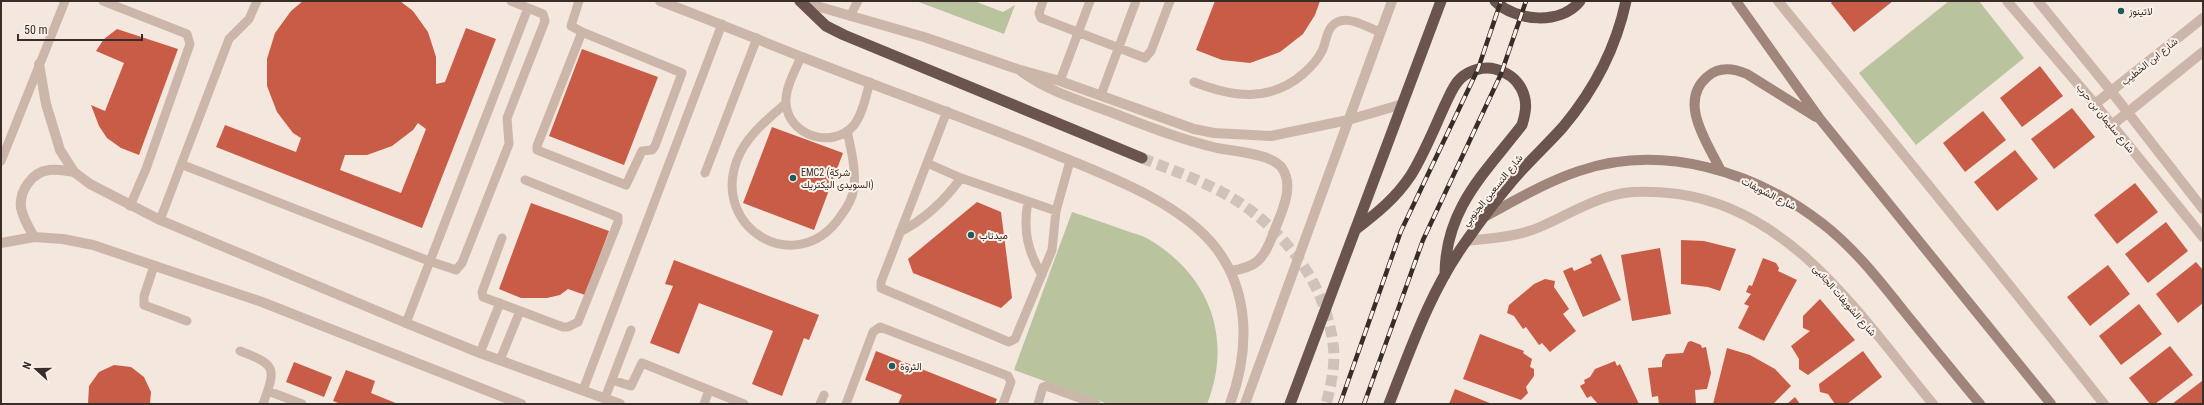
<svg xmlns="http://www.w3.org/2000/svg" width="2204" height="405" font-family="'Roboto Condensed',Vazirmatn,sans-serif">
<rect width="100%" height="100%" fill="#f3e7de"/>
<path fill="#b9c39d" d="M916 1H974L1003 12 1015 5 1004 34Z
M1949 1H1979L2024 58 1916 145 1859 73Z
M1072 212C1090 218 1107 224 1124 230 1132 233 1142 235 1150 240 1210 276 1233 339 1207 404H1108L1014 370Z"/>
<path fill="#c95c46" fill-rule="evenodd" d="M303 1H400L413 11 428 32 436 57V84L445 82 466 28 496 39 422 228 216 147 225 125 296 152 301 138 293 133 277 112 267 86V59L275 33 291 11ZM418 123 426 129 401 193 340 170 345 155H367L392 146 413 130Z
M1215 1H1320L1315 15 1303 34 1280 52 1250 63 1222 60 1196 50Z
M1833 1H1893L1854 32 1831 3Z
M117 29 178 49 139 155 121 148 107 138 99 126 91 105 105 111 124 63 96 51 104 39Z
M582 49 658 77 624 165 549 136Z
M2040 66 2063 96 2022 127 2000 98Z
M2072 108 2095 137 2054 169 2031 139Z
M1983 111 2006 140 1965 172 1943 143Z
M772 127 843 153 814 230 743 203Z
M2015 150 2038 179 1997 211 1974 182Z
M2135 183 2158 212 2117 244 2094 215Z
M977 202 1001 212 1012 298 1001 308 913 273 908 259Z
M531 203 609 231 585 295 568 289 560 295 547 298H521L499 289Z
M2166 222 2188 251 2148 283 2125 254Z
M1681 240 1704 241 1736 249 1720 291 1708 287 1681 284Z
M1660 248 1671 314 1632 321 1621 255Z
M1601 254 1621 300 1583 317 1563 271 1572 267 1574 271 1592 263 1590 259Z
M1763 258 1776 263 1779 268 1778 271 1797 280 1764 341 1738 328 1749 306 1744 304 1751 294 1746 292 1749 285 1752 286Z
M674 260 819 315 809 340 804 338 782 396 752 384 773 331 699 303 679 354 650 343 673 286 665 284Z
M2196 262 2203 270V303L2178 323 2156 294Z
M2108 265 2130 294 2090 326 2067 297Z
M1545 279 1555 281 1554 287 1569 309 1563 314 1576 331 1550 352 1542 343 1539 345 1526 327 1523 329 1514 316 1507 313 1509 305 1534 284Z
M1820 299 1855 340 1808 375 1799 369V359L1791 346 1810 331 1803 328V316Z
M2139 304 2162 334 2121 365 2099 336Z
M1480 334 1524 351 1523 353 1532 359 1530 367 1534 369V376L1526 387 1528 393 1521 400 1463 379Z
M1691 341 1701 345 1702 348 1706 347 1711 373 1707 389 1695 390 1696 404H1659L1658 396 1652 397 1648 368 1662 367V361L1666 354 1683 353 1688 342Z
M2170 346 2193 375 2155 404H2150L2129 378Z
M1727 348 1750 355 1775 369 1791 386 1773 404H1713Z
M876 351 997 399 995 404H898L902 395 865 380Z
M1863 351 1882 377 1847 404H1835L1828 394 1820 392 1819 384Z
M1615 361 1617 366 1620 364 1639 404H1598L1591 396 1587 398 1580 386 1585 383 1584 380 1590 377 1595 369Z
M294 362 332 377 324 397 286 382Z
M114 365 131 367 144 377 151 392 150 404H88L89 386 99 372Z
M346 370 375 381 371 393 398 404H341L333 401Z
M2202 381 2203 404H2172Z
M1455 389 1492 404H1449Z
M1795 397 1800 404H1787Z"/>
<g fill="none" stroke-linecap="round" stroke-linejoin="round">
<path stroke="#cec2ba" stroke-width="11" stroke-dasharray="11 5.5" stroke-linecap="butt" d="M1142 158C1177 172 1215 185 1246 207 1291 240 1326 287 1333 344 1336 363 1331 386 1326 404"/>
<path stroke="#ccb6a9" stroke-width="9" d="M103 1 187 34 190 44 146 169 130 206
M579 1 571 26 582 32
M1043 1 1039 13 1041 18 1145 58 1151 51 1170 1
M850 16 858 1
M582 32 682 73 655 146 652 150 642 151 626 185 537 150V146Z
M801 57C795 71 785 88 786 103 788 136 833 150 854 125 863 114 866 95 870 82
M1060 81 1090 1
M1194 82C1232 97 1269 103 1303 74 1310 68 1317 61 1322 51 1327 41 1326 25 1340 21 1351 17 1369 28 1380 32
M1101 95 1136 1
M786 103C767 120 746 136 737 160 711 229 797 279 840 217 846 209 853 198 854 188 856 168 851 149 847 131
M947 111 881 282V288L1009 342 1015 339 1052 250 1056 211 1070 161
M1 161 65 1
M927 163 961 178 1056 211
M183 165 429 261 456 270 462 263 509 144 507 118 545 21 543 14 511 1
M705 173 757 38
M1028 201C1023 229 1027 251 1042 275
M160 220 229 39 249 19 257 1
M900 232C925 219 945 200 961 178
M502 238 482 292 483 297 563 327H568L578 322 618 222V217L525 180
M154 266 144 296V305L187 321
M406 323 528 8
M240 351C277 365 276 368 263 404
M480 353 500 303
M500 360 520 311
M612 380 631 386 642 363 744 404
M583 390 722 24
M268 391 302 404
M605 398 631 330
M704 404 709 390
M820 404 824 395
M846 404 873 332 880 327 1008 376 1011 382 1003 404
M1038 404 1043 387 1046 386 1096 404"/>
<path stroke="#ccb6a9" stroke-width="10" d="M2007 1 2095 104 2203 237
M2038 1 2111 91 2203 209
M2095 104 2203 18
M2112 125 2203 52"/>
<path stroke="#ccb6a9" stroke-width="10" d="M660 1C708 19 754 38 802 57 881 88 962 117 1042 149 1097 172 1178 199 1216 248 1251 294 1249 353 1230 404
M799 1 924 37 1017 69 1060 81 1194 129 1214 133 1271 136 1348 120 1403 104
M1778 1C1888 135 1997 268 2104 404
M39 64 46 104 60 150 74 172 90 184 160 220 406 323 480 353 620 404
M1022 72C1048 91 1078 100 1108 111 1144 125 1179 139 1217 148 1233 151 1273 154 1282 168 1296 188 1279 217 1272 237 1263 260 1256 267 1231 271
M34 237C29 228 23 218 21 208 19 191 32 172 49 170 58 169 66 171 74 172
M1466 241C1491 238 1517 237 1540 227 1568 215 1594 198 1624 193 1642 190 1661 192 1678 194 1794 210 1864 321 1933 404
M1 243 34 237 63 239 93 245 262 302 521 404
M1245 404 1392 1"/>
<path stroke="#a0857a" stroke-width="10" d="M1736 1 1820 119 2051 404
M1720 169C1707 142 1678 102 1707 77 1719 66 1733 68 1747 74L1816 117
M1486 216C1516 200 1546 182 1579 171 1662 143 1755 171 1823 224 1854 248 1879 280 1903 310 1929 342 1954 373 1980 404"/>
<path stroke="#6a544d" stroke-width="11" d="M800 1 826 26 844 35 1142 158
M1495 1C1516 22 1561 25 1580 1
M1355 230C1377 213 1396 198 1411 175 1424 154 1434 129 1444 107 1449 97 1453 85 1461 78 1470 70 1484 66 1495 69 1506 72 1515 77 1521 88 1528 101 1526 112 1522 125 1484 174 1445 209 1445 275
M1290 404 1441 1
M1389 404C1411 348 1431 289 1467 240 1481 220 1497 199 1513 180 1529 161 1547 145 1563 127 1594 90 1616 48 1626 1"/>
<g stroke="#392d29" stroke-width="4.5">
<path id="rail" d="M1340 404 1401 231 1478 69 1501 1
M1364 404 1423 240 1501 74 1526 1"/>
</g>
<use href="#rail" stroke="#faf2ea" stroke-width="3" stroke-dasharray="9" stroke-linecap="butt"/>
</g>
<g fill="#1d5c5b" stroke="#faf2ea" stroke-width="1.5">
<circle cx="2121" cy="11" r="4"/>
<circle cx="793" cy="178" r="4"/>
<circle cx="971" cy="235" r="4"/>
<circle cx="892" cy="366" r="4"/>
</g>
<g text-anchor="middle" stroke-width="4" stroke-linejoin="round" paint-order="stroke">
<g font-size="10" fill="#392d29" stroke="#faf2ea" text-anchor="start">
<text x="2129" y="15">لاتينوز</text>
<text x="801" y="176">EMC2 (شركة<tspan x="801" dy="12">السويدى اليكتريك)</tspan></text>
<text x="979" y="239">ميدتاب</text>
<text x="900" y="370">الثروة</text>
</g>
<g font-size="10" fill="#392d29" stroke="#faf2ea">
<text transform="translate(2149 61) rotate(-39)" y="4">شارع ابن الخطيب</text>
<text transform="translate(2106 118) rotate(51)" y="4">شارع سليمان بن حرب</text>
<text transform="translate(1492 190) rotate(-51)" y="4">شارع التسعين الجنوبي</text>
<text transform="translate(1769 193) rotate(27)" y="4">شارع الشويفات</text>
<text transform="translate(1845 300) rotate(49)" y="4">شارع الشويفات الجانبى</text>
</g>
</g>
<rect width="2204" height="405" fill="none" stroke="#392d29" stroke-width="4"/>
<g transform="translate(36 369) rotate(291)" stroke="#faf2ea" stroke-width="3" paint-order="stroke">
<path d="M0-3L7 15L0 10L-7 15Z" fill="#392d29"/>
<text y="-6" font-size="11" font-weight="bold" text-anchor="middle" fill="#392d29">N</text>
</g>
<path d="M18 34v6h124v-6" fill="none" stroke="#392d29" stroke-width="2"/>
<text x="24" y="34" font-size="12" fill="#392d29" stroke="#faf2ea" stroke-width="3" paint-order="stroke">50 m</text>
</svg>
